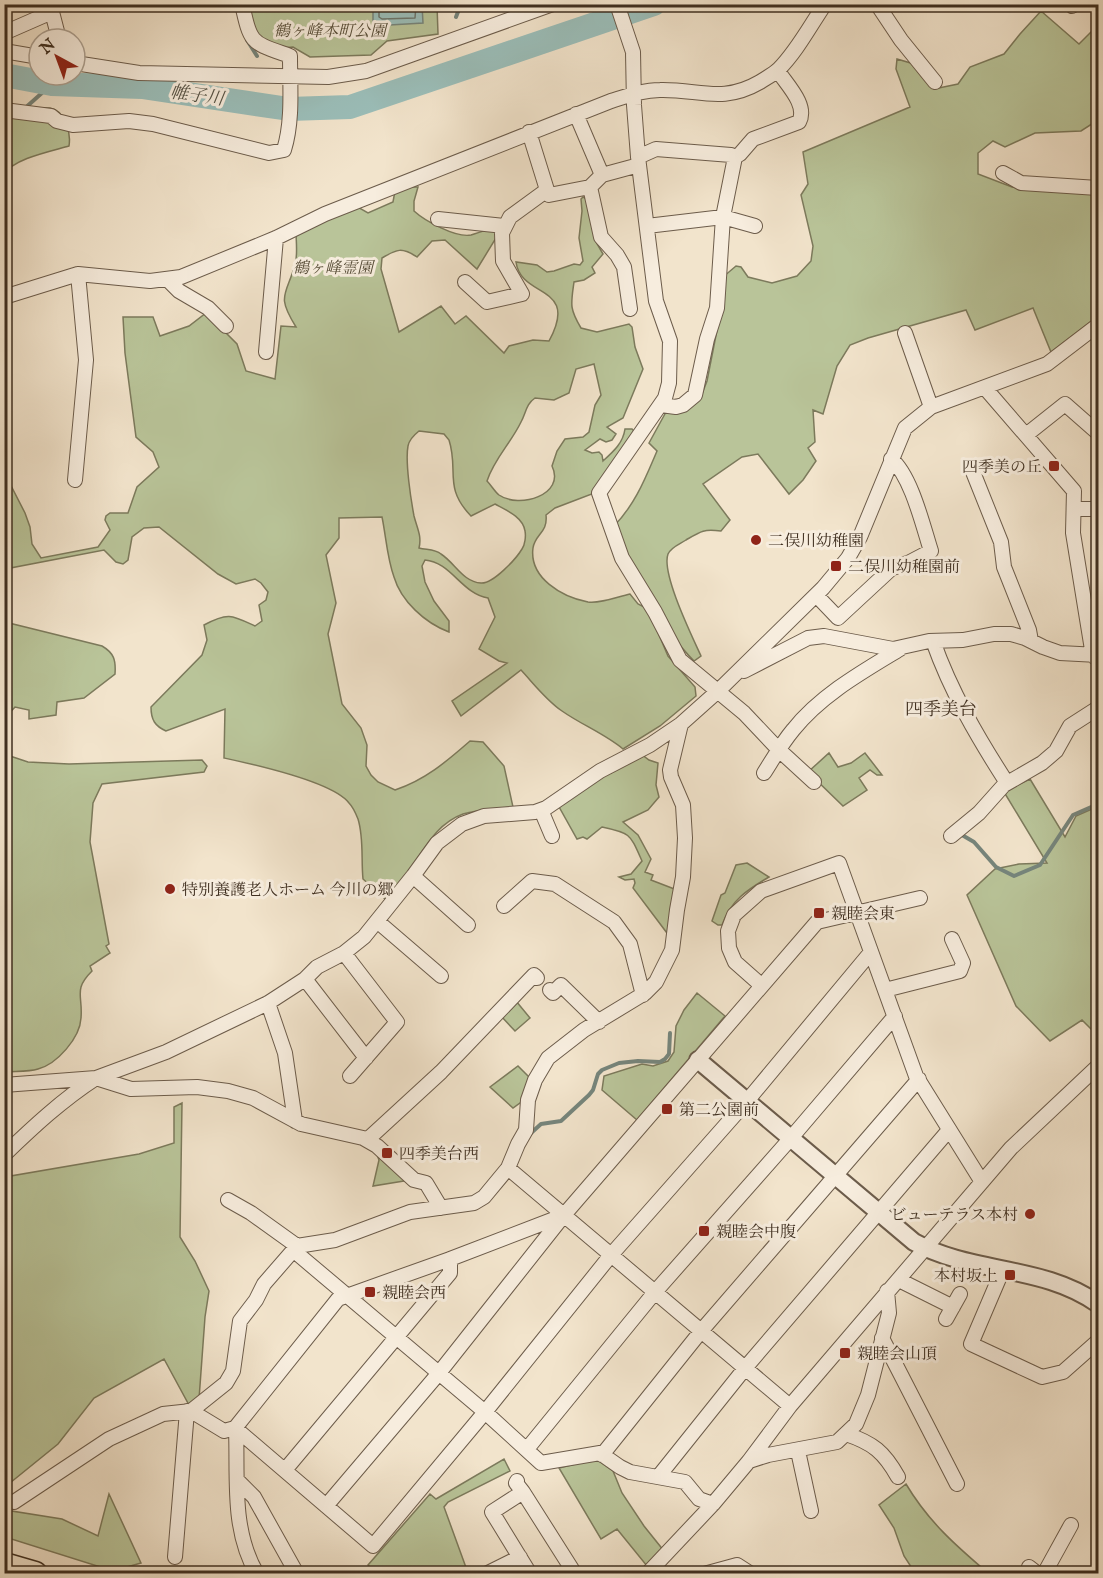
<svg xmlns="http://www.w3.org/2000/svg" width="1103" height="1578" font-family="'IM FELL English','Noto Serif JP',serif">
<rect width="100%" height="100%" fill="#f2e4cc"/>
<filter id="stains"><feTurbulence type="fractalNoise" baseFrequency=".00333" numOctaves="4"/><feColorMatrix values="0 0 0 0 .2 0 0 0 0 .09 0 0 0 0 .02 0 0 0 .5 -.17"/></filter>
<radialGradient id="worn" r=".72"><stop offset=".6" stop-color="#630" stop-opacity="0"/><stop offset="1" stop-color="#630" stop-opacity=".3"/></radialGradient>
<path fill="#b9c499" stroke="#7c7a5c" stroke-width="1.5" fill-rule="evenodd" d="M247 5H437L438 34 387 41 371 55 310 57 293 47 282 48 263 41 252 27Z
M1041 11 1079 44 1098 25V120L1081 131 1035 133 1005 147 993 141 978 153V174L1012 187 1098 194V316L1051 352 1033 308 975 330 966 310 868 338 850 345 837 366 823 414 813 410 815 442 808 448 816 461 803 480 789 494 758 454 742 457 703 484 730 520 721 531C703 529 701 531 686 540 680 544 671 547 668 554 661 573 692 636 701 656L694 661C662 629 630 569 613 527 635 505 645 479 657 451L649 443 666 412 702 394 707 381 722 305 723 277 736 266 741 267 748 277 772 283 797 276 811 261 813 246 801 195 808 184 803 152 910 107 896 69 897 59 914 64 934 89 958 84 970 67 1004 54 1020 34Z
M35 108C40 108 45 108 50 108 66 111 71 133 69 146 52 151 12 159 5 174V121Z
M403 187H418L414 201V211C425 221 456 238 471 235 481 232 487 229 498 228L496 238 477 269 445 240 432 241 417 257C402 247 397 249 382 258L381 269 399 332 441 306 455 324 466 316 504 353 509 346 533 340 549 341C580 284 521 299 516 262L537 265 547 272 554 271 574 264 580 265 583 261 579 238 582 211 581 199 583 197 586 199 596 242 603 254 592 267 595 273 584 280 574 282C571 304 569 308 581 328L597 332 629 324 632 327 635 347 643 369 623 418 607 427 616 434 612 440 606 442 600 439 585 450 592 453 599 452 602 455 603 461C614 451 623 443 625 429H632L637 434 605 489 555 508 546 515C548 533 535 534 533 548 529 578 562 597 588 602 600 604 617 597 630 594L638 604 648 609 668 656 695 687 696 696 660 726 623 749C605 734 582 725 562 711 546 700 534 684 521 670L461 716 452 701 507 663 499 661 479 649 495 617 488 598C462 594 451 562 425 560L422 566 425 582 434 601 449 621V632C425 623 401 601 394 577 387 558 386 536 382 517L339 518V538L326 555 336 603 328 634 342 704 361 728 367 745 366 766 371 775 378 782 395 790C425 780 446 762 470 741L483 742 504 766 513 807C497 809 478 809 463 814 435 824 423 852 406 875 400 883 393 891 386 900L363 879C361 860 364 838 358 819 356 814 353 807 349 803 332 781 252 764 224 758L225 709 166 731C155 726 151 720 151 707L202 655 207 640 204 625C228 612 232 615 255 626L262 621 259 605 266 600 268 592 261 583 255 579 236 584 218 574 159 527 144 528 132 537 128 560 123 564 116 562 104 550 5 569 4 472 25 513 30 527 32 544 41 558 98 547 110 530 105 520 106 516 110 513H128L137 487 159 467 153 452 136 437 125 353 123 317H153L160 336 189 326 206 313 237 344 246 371 275 379 281 326 296 327C276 295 286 296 295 265 298 255 296 242 296 231L356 206 368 213 393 202 395 191ZM594 364 601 395 595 405 589 432 583 437 565 439 557 451 552 466C566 495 519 509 499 495 495 492 491 485 487 481 494 459 511 443 521 422 526 413 526 404 535 398L554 400 569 393 576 369ZM419 431 444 434 449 440C459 471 443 487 471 516L495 504C506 510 523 517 525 531 526 536 525 545 522 549 516 559 493 584 481 583 463 582 455 563 441 554 435 549 427 550 419 548 422 536 417 528 414 516 411 500 405 462 408 446 409 440 414 435 419 431Z
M5 622 102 646C114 653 116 660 115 674L84 698 57 702 56 715 29 719V710L15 707 5 718Z
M829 753 838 767 851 763 865 753 882 775H877L870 770 859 778 867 790 843 806 808 772Z
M4 754 28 762 69 764 202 760 207 766 204 772 102 784 93 803 90 842 109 944 106 946 110 953 90 966 92 971C73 990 83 995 81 1018 80 1038 57 1064 38 1069 28 1072 15 1071 5 1072Z
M641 754 649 760 658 763 656 785 659 797 648 810 623 822 638 835 651 859 645 872 653 875 651 880 677 890 670 937 633 888 635 883 634 879 625 880 619 877 631 874 642 861C630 834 631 833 602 827L587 839 583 837 577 839 558 805 595 779Z
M1030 779 1065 837 1076 816 1094 808 1098 804V1036L1082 1020 1050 1041 1016 1006 967 895 995 869 1019 864 1047 863 1004 792Z
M747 863 769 877C747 890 731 900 722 925H718L712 921 721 895 725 893 736 865Z
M697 993 725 1016 637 1120 602 1090 604 1076 642 1064 653 1066 668 1061 674 1052 676 1026 684 1010Z
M516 1001 530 1018 515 1031 500 1015Z
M518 1066 532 1080 524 1100 513 1108 490 1087Z
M182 1103 180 1237 195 1261 209 1291 205 1317 199 1399 189 1405 164 1359 94 1398 58 1444 5 1487V1177L139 1154 174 1143V1107Z
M376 1152 410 1180 373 1186 379 1160Z
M504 1459 510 1471 448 1502 444 1507 468 1573H376L368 1565 430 1494 436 1499Z
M596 1459 613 1471 622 1493 644 1526 664 1551 647 1566 617 1529 601 1539 559 1468Z
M906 1484C928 1521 955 1545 988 1573H915L904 1556 894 1528 879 1505Z
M109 1494 141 1563 113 1571 5 1537V1510L62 1519 98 1536Z"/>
<path fill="#9bbeb9" stroke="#76857c" stroke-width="1.5" d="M373 5H422L423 23 373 26Z"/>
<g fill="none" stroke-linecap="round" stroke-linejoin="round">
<path stroke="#6d766c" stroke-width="1.5" d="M379 4V17L382 19 415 18 416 4"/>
<path stroke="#76857c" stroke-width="4" d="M456 17 461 4
M247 40 257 56
M388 93 420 76
M24 109 52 84
M962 835 974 842 996 867 1014 876 1040 865 1073 815 1098 804
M530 1134 541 1124 561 1121 589 1095 593 1090 598 1074 602 1070 619 1063 638 1061 660 1062 665 1059 669 1054 670 1033"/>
<path stroke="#9bbeb9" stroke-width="24" d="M4 75 52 84 142 87 289 109 350 107 654 4"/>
<g stroke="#6c5c4b" stroke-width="16">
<path id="minor" d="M617 4 633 52 634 105 638 157 656 301 670 341 669 383 665 398 599 493 622 558 655 612 680 660 744 713 779 750 814 782
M877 4 901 40 935 82
M53 6 52 12 59 39
M1072 6 1073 4
M4 33 52 12
M4 51 39 57
M75 63 139 73 328 77 366 71 553 4
M4 110 51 116 57 121 73 125 129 121 153 124 269 153 284 150C293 121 290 87 290 56 251 42 251 45 242 4
M576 114 602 175
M638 157 656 149 731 155 735 157 740 154 753 139 799 122C808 105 787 85 778 71
M1003 173 1021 183 1098 188
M590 187 601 237 617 255 624 267 630 309
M547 190 549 195 590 187 602 175 639 165
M438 219 504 226
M647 226 723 217 755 226
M167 279 179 291 208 308 226 326
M465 282 487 302 522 294 503 261 502 233 510 217 547 190 529 132
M4 297 78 274 150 281 181 277 276 238 325 214 611 101C627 96 643 90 660 90 699 89 722 104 760 82 766 78 774 74 779 69 797 51 810 26 825 4
M905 333 931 407
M266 352 276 238
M985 388 1074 491 1073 533 1093 656
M661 405 676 407 683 405 695 395 707 339 717 308 723 217 735 157
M1026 435 1065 404 1098 433
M971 467 1001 542 1004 567 1029 630 1031 641
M75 480 86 360 78 274
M1074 509H1098
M816 595 838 618 892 568 908 563 931 551C923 526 911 475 891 459
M933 641C951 692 978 738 1007 783
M744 671 808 638 824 636 893 649 929 641 963 640 994 634H1011L1025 638 1043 647 1060 653 1098 655
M764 773C773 759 782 743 793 730 821 695 862 672 900 649
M541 810 552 836
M951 836 979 813 1004 785 1042 763 1056 751 1070 726 1098 708
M413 876 468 925
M504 906 532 881 555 884 614 922 630 944 643 995
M377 921 441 976
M344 953 397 1022 350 1076
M305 979 366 1058
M761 985 735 962 729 948 728 931 734 915 761 891 839 863 916 1076 982 1182
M550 990 553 993 561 985 599 1022
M885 990 960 971 963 963 952 939
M268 1003 285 1053 295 1121
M4 1085 96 1078 166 1052 268 1003 305 979 317 967 344 953 364 937 413 876 437 843 462 824 484 816 535 812 546 808 600 771 650 745 681 724 718 691 823 588 848 558 860 537 905 428 931 407 1047 364 1098 325
M367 1140 441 1072 534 975 537 978
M4 1155C33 1127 62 1100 96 1078L131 1089 197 1087 228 1091 253 1098 301 1124 363 1138 377 1146 414 1180 426 1183 441 1208
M508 1168 790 1406
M228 1200 251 1213 297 1246
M293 1250 485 1412 541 1463 600 1453 620 1467 630 1472 685 1482 699 1499 713 1504
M1003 1269 971 1344 1042 1377 1063 1372 1098 1341
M899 1280 953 1307
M946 1319 960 1294
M882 1338 957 1484
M191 1411 224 1431 235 1428 338 1299 450 1259 562 1216
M235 1428 373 1546 485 1412 611 1255 747 1101 871 952
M236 1429C238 1478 231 1529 257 1574
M846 1434C873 1443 884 1452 898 1477
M527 1449 655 1292 791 1138 895 1016
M798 1451 811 1511
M602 1455 702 1330 919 1079
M749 1461 790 1406 1011 1148 1098 1066
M285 1470 450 1273V1259
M658 1477 746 1367 949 1130
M238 1481 254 1497 297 1574
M517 1481 516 1483 523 1492 492 1512 530 1574
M523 1492 575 1574
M14 1502 109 1439 163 1414 191 1411 226 1383 233 1371 240 1321 256 1300 264 1284 297 1246 335 1240 410 1212 474 1203 484 1197 508 1168 518 1144 526 1130 528 1100 535 1080 548 1058 584 1030 645 993 656 982 672 950 677 910 683 877 685 838 683 805 671 777 670 770 681 724
M326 1506 439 1373 564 1215 817 922 920 898
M175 1557 187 1411
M1029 1567 1038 1574
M486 1574 520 1557
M647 1574 713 1504 749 1461 768 1455 837 1442 856 1424 868 1395 889 1313 887 1291
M704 1574 737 1565 751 1574
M1044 1574 1071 1525"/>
</g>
<g stroke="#6c5c4b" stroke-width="20">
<path id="tertiary" d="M698 1060 914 1242C972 1274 1044 1265 1098 1304"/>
</g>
<g stroke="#3f2f20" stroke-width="27">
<path id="motorway" d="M4 1565 35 1574"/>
</g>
<use href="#minor" stroke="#f7edde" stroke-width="14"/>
<use href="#tertiary" stroke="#f7edde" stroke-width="16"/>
<use href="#motorway" stroke="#f2e4cc" stroke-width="24"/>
</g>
<g fill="#8f2418" stroke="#f7edde" stroke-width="2">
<rect x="1048" y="460" width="12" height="12" rx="3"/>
<circle cx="756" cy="540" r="6"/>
<rect x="830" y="560" width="12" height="12" rx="3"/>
<circle cx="170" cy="889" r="6"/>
<rect x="813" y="907" width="12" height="12" rx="3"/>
<rect x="661" y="1103" width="12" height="12" rx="3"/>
<rect x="381" y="1147" width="12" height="12" rx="3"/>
<circle cx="1030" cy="1214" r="6"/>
<rect x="698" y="1225" width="12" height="12" rx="3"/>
<rect x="1004" y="1269" width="12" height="12" rx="3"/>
<rect x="364" y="1286" width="12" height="12" rx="3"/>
<rect x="839" y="1347" width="12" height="12" rx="3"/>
</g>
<g text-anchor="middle" stroke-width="6" stroke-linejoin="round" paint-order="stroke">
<g font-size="16" font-style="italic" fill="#574d38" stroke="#f7edde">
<text x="330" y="36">鶴ヶ峰本町公園</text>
<text x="333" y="273">鶴ヶ峰霊園</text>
</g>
<g font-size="16" fill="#3f2f20" stroke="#f7edde" text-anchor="start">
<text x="1042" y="472" text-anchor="end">四季美の丘</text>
<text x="768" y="546">二俣川幼稚園</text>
<text x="848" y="572">二俣川幼稚園前</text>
<text x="182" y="895">特別養護老人ホーム 今川の郷</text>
<text x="831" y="919">親睦会東</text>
<text x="679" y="1115">第二公園前</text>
<text x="399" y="1159">四季美台西</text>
<text x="1018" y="1220" text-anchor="end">ビューテラス本村</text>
<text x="716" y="1237">親睦会中腹</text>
<text x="998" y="1281" text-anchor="end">本村坂上</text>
<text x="382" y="1298">親睦会西</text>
<text x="857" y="1359">親睦会山頂</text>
</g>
<g font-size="18" font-style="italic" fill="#565346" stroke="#f7edde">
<text transform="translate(197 95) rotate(8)" y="6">帷子川</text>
</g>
<g font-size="18" fill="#3f2f20" stroke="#f7edde">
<text x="941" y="715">四季美台</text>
</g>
</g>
<rect width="1103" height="1578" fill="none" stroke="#f2e4cc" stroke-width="24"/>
<rect x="6" y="6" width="1091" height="1566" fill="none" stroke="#3f2f20" stroke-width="3"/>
<rect x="12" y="12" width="1079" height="1554" fill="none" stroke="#3f2f20" stroke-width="1.5"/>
<g transform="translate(57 57) rotate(319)"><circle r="28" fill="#f7edde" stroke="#ada192" stroke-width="1.5"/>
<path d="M0-4.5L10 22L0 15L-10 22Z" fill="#8f2418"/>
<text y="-9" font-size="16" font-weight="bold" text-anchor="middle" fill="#3f2f20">N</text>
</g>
<rect width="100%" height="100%" filter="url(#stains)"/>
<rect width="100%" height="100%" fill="url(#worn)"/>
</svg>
